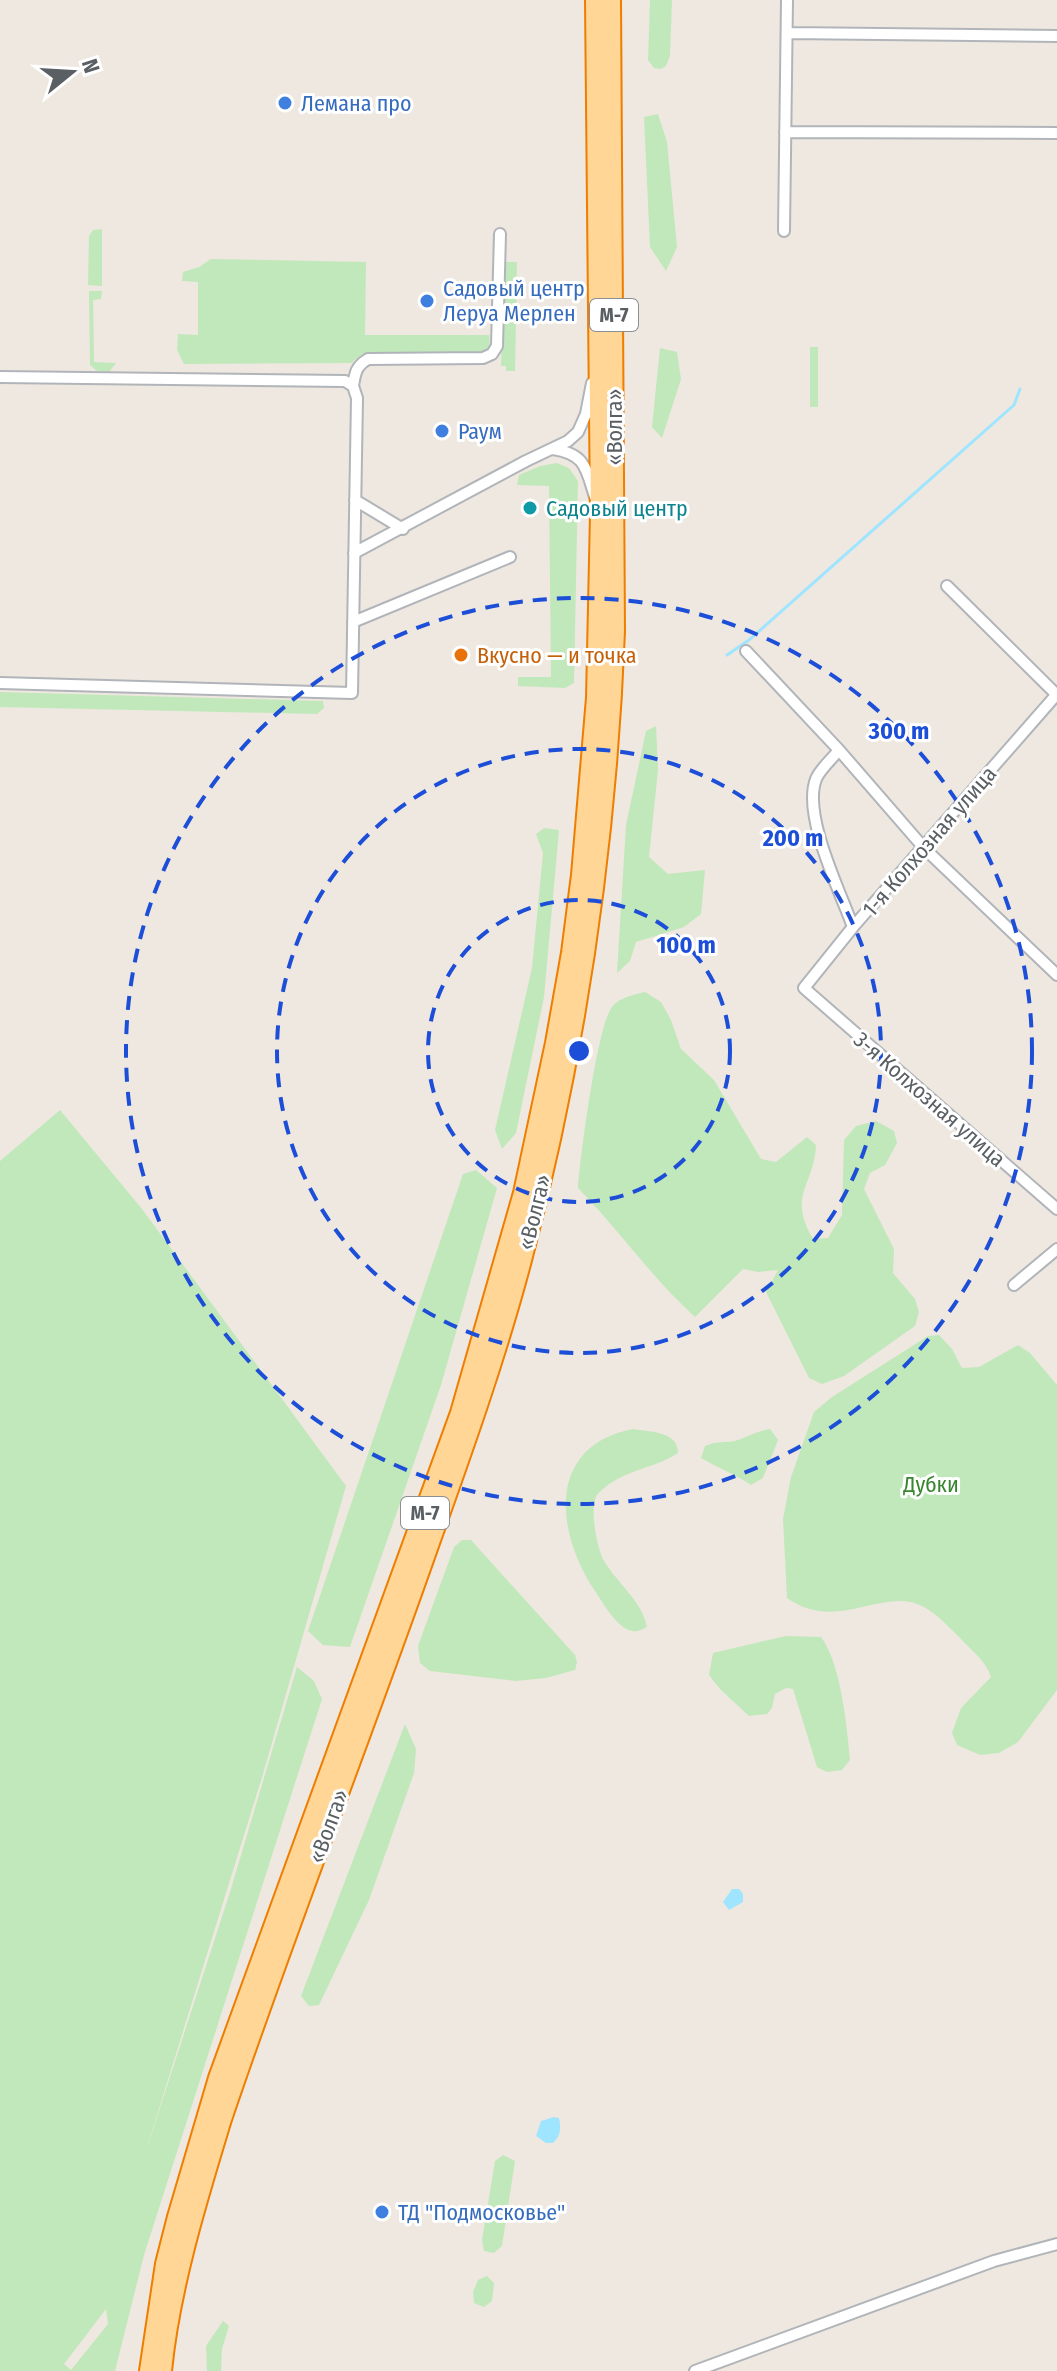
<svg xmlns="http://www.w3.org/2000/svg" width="1057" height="2371" font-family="'Fira Sans Condensed',sans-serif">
<rect width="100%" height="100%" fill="#eee8e0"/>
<path fill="#c1e8ba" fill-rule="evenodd" d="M650 0H672L670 56 666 66 661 69 654 68 648 60Z
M658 114 667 142 677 247 666 271 650 247 644 117Z
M102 229V286L88 285 89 236 93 230Z
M211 259 366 262 365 335H489L490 348 482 352 362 354 351 363 184 364 177 350 178 334 198 335V282L182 281 183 272 199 267Z
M503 262H517L515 371H506V366H501Z
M89 291H102L101 299 93 300 94 362 116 363 109 372 97 371 90 365Z
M810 347H818V407H810Z
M660 348 677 352 681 379 662 438 652 427Z
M557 463 569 468 578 481 574 683 565 688 518 686V677H551L549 486 517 485 519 475 540 466Z
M0 692 323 701 324 708 317 714 0 707Z
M656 726 658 770 649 857 668 874 705 870 701 914 684 927 636 942 630 961 617 973 626 825 646 731Z
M544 828 559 830 544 997 516 1133 502 1149 495 1130 532 968 543 853 536 834Z
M645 992 661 1002 671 1020 681 1049 714 1080 761 1159 776 1162 807 1137 816 1145C814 1187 787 1194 813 1239L828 1238 842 1215 844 1140 856 1126 876 1121 894 1131 897 1143 885 1165 870 1173 864 1189 894 1249 893 1273 915 1299 919 1312 915 1326 844 1376 822 1384 809 1378 766 1292 778 1270 758 1272 743 1269 695 1317C652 1278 619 1230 578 1188 580 1159 597 1026 612 1007 620 997 633 995 645 992Z
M60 1110 142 1209 346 1486 263 1774 144 2157 230 1892 297 1667 314 1681 322 1699 144 2255 115 2371H0V1161ZM106 2309 108 2324 71 2370 64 2364Z
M476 1170 497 1188 441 1385 350 1647 323 1645 308 1631 463 1174Z
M939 1335 952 1349 962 1368 979 1367 1018 1345 1030 1353 1057 1385V1690L1018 1742 999 1753 980 1755 957 1745 952 1733 961 1708 991 1677C986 1661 972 1651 961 1639 950 1628 938 1615 924 1607 884 1585 838 1634 787 1598L783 1519 791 1477 814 1412 832 1397 928 1336Z
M633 1429C650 1432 678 1431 678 1453 657 1467 631 1469 611 1483 607 1485 599 1492 597 1495 589 1508 597 1549 604 1561 618 1584 642 1601 647 1627 641 1630 636 1633 629 1630 617 1626 604 1605 597 1594 556 1536 544 1446 633 1429Z
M770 1429 778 1440 763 1478 751 1485C735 1474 718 1468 701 1458L705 1446C718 1440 726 1444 738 1440 749 1436 758 1431 770 1429Z
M462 1540H471L575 1655 577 1662 575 1670 546 1678 516 1681 430 1671 420 1663 418 1646 454 1547Z
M786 1636 821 1637C841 1663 847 1727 850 1760L842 1770 827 1772 817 1767 793 1689 786 1688 775 1694 772 1708 767 1714 749 1716 720 1689 709 1675 713 1653Z
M405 1724 416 1749 414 1773 369 1900 319 2005 309 2006 301 1996Z
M503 2155 515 2161 502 2246 494 2253 484 2251 482 2240 495 2161Z
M487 2276 494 2283 492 2301 484 2307 474 2303 473 2292 478 2280Z
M223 2321 229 2326 222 2349 221 2371H207L206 2346Z"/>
<path fill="#9fe5ff" d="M732 1889H739L743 1894V1902L729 1910 723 1902Z
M554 2117 559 2118C561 2128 561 2136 553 2143H546L536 2136 541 2121Z"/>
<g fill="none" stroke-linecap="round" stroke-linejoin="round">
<path stroke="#9fe5ff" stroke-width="3" d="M727 655 749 640 1014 405 1020 389"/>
<g stroke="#b1b5b9" stroke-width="14">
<path id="minor" d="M788 33 1057 36
M785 132 1057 133
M784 231 787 0
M0 377 345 381 353 386 357 398 352 693 0 683
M353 386C355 373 356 366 368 359L483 358 492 354 497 346 500 234
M553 449C586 454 586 469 595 497
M355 500 403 529
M354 553 526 461 568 441 578 432 586 414 592 383
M947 586 1057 695
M353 622 510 557
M746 651 839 750 924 848 1057 975
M1057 694 853 927 804 988 1057 1209
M839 750C832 759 820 769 816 779 802 815 840 891 853 927
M1014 1285 1057 1249
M695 2371 994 2261 1057 2244"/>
</g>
<g stroke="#ee7d00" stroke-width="22">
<path id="trunk" d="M149 2371 165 2264 177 2217 218 2078 460 1413 523 1193 555 1043 571 953 581 875 596 698 600 514 595 0
M162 2371C170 2288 198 2198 222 2119 287 1927 361 1739 428 1548 462 1453 496 1358 522 1260 576 1054 607 844 615 631L611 0"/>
</g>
<use href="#minor" stroke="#fff" stroke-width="10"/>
<use href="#trunk" stroke="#ffd695" stroke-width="18"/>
</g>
<g fill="none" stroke="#1d4ed8" stroke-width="4" stroke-dasharray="14 10">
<circle cx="579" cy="1051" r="151"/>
<circle cx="579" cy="1051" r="302"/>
<circle cx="579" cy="1051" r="453"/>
</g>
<g fill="#3f7fe0" stroke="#fff" stroke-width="3">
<circle cx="285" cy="103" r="8"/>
<circle cx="427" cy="301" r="8"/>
<circle cx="442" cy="431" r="8"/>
<circle cx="382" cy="2212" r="8"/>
</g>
<circle fill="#0f9aa8" stroke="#fff" stroke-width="3" cx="530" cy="508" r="8"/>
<circle fill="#e8710a" stroke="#fff" stroke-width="3" cx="461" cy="655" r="8"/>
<g text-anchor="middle" stroke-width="6" stroke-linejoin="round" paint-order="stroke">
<g fill="#fff" stroke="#8b8f92" stroke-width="2">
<rect x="590" y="299" width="48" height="32" rx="6"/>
<rect x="401" y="1497" width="48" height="32" rx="6"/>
</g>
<g font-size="20" font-weight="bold" fill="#595f63">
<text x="614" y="322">М-7</text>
<text x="425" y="1520">М-7</text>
</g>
<g font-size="22" fill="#366cbe" stroke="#fff" text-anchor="start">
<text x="301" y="111">Лемана про</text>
<text x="443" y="296">Садовый центр<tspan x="443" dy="25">Леруа Мерлен</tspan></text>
<text x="458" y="439">Раум</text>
<text x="398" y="2220">ТД "Подмосковье"</text>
</g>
<g font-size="22" fill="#595f63" stroke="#fff">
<text transform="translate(614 427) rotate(-90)" y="8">«Волга»</text>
<text transform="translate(929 841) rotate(-49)" y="8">1-я Колхозная улица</text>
<text transform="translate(930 1099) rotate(41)" y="8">3-я Колхозная улица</text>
<text transform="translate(534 1212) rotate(-76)" y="8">«Волга»</text>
<text transform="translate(328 1826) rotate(-70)" y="8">«Волга»</text>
</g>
<g font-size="22" fill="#0d838f" stroke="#fff" text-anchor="start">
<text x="546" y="516">Садовый центр</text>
</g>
<g font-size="22" fill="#c56008" stroke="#fff" text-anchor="start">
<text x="477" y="663">Вкусно — и точка</text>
</g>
<g font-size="22" fill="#38862e" stroke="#fff">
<text x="931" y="1492">Дубки</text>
</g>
</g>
<circle cx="579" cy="1051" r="12" fill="#1d4ed8" stroke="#fff" stroke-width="4"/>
<g font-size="24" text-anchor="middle" font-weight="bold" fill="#1d4ed8" stroke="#fff" stroke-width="6" stroke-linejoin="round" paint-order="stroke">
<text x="899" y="739">300 m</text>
<text x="793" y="846">200 m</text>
<text x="686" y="953">100 m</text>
</g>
<g transform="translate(72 72) rotate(72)" stroke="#ffffff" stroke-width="6" paint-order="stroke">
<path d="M0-6L14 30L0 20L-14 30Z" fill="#595f63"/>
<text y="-12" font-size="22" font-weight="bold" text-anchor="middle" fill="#595f63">N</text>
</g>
</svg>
